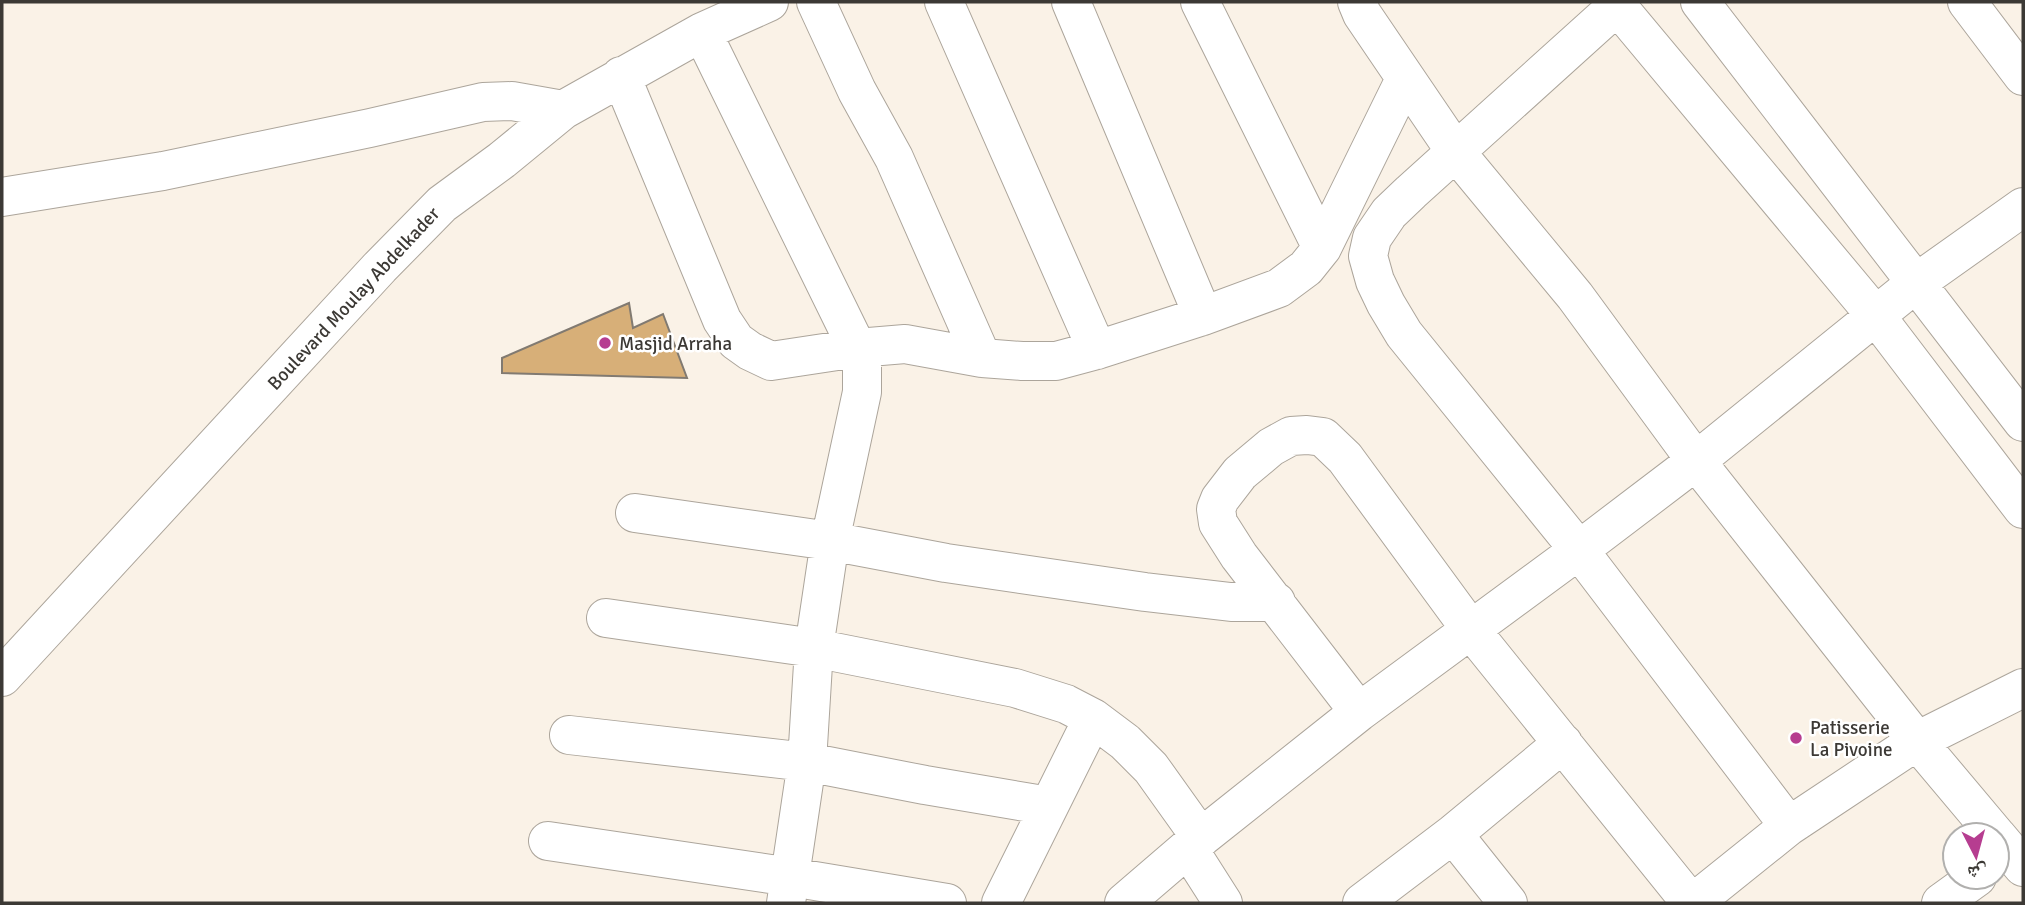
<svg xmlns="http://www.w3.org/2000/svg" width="2025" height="905" font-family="Signika,'Noto Naskh Arabic',sans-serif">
<rect width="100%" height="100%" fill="#faf2e7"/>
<path fill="#d7af78" stroke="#817a71" stroke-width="2" d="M629 303 633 328 663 314 687 378 502 373V358Z"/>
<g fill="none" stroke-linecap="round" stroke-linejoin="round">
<g stroke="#aca59b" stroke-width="40">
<path id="minor" d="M816 2 857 91 894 158 982 358
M944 2 1097 350
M1071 2 1203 316
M1200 2 1322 248
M1357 2 1362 14 1455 151 1575 296 1696 461 1917 741 1996 835
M1614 2 1876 316 2023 509
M1700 2 2023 422
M1967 2 2023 76
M1617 6 1411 192 1389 213 1372 238 1368 256 1375 281 1386 304 1404 334 1579 550 1789 826
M702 32 857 348 862 363V392L830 541 814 648 807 762 786 903
M621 76 722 320 736 341 750 351 771 361 857 348 905 344 982 358 1022 361H1056L1097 350 1203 316 1279 288 1306 268 1322 248 1405 79
M2 197 163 171 370 128 483 102 512 101 563 110
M635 513 830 541 946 563 1145 592 1231 602H1276
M606 618 814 648 1015 688 1066 704 1093 718 1125 742 1151 768 1201 838
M2 677 380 267 442 204 502 160 563 110 702 32 769 2
M1359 712 1239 556 1218 523 1216 509 1220 499 1240 473 1271 447 1291 436 1307 435 1323 437 1345 458 1471 630 1691 903
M569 735 807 762 925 785 1049 806
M1453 834 1508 903
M1997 836 2023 867
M548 841 791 877 947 903
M1188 848 1223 903
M1001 903 1093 718
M1124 903 1188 848 1359 712 1579 550 1696 461 1916 283 2023 207
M1362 903 1453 834 1563 743
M1693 903 1789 826 1917 741 2023 688
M1941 903 1977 877"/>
</g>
<use href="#minor" stroke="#fff" stroke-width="38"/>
</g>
<g fill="#b63d90" stroke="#fff" stroke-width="2.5">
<circle cx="605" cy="343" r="7"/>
<circle cx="1796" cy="738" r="7"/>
</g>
<g text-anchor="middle" stroke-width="5" stroke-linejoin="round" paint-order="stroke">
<g font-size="19" fill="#3c3935" stroke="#fff">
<text transform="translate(353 298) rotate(-47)" y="7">Boulevard Moulay Abdelkader</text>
</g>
<g font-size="19" fill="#3c3935" stroke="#fff" text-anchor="start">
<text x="619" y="350">Masjid Arraha</text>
<text x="1810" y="734">Patisserie<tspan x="1810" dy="22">La Pivoine</tspan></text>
</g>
</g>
<rect width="2025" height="905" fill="none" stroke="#3c3935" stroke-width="7"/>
<g transform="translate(1976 856) rotate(174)"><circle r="33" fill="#ffffff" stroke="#b1b0ae" stroke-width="2"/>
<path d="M0-5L12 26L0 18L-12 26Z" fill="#b63d90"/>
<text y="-10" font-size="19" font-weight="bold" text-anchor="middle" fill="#3c3935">ش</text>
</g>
</svg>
